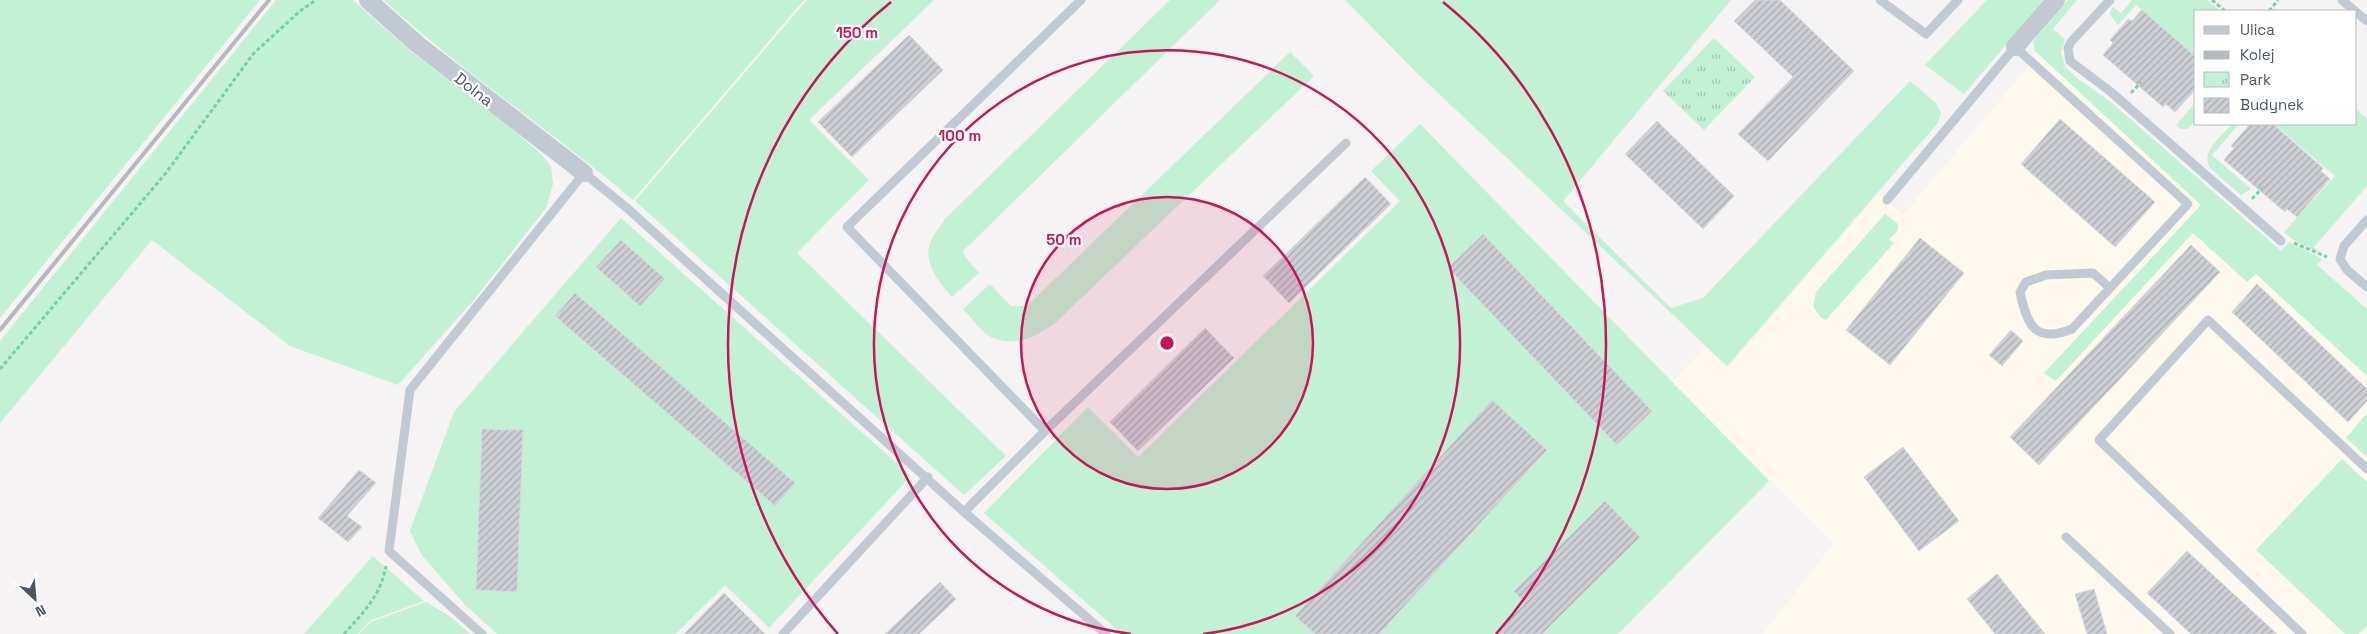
<svg xmlns="http://www.w3.org/2000/svg" width="2367" height="634" font-family="'Space Grotesk',sans-serif">
<defs>
<pattern id="park-tufts" width="24" height="20" patternUnits="userSpaceOnUse" patternTransform="scale(1.25)"><rect width="24" height="20" fill="#c3f1d5"/><path d="M3 7l-1-3M5 7V3M7 7l1-3M15 17l-1-3M17 17v-4M19 17l1-3" fill="none" stroke="#a0c6b0"/></pattern>
<pattern id="building-hatch" width="6" height="6" patternUnits="userSpaceOnUse" patternTransform="scale(1.25)"><rect width="6" height="6" fill="#cdcfd5"/><path d="M-1 1l2-2M0 6l6-6M5 7l2-2" fill="none" stroke="#a8abb0"/></pattern>
</defs>
<rect width="100%" height="100%" fill="#f5f3f3"/>
<path fill="#fdf9ef" d="M2039 54 2367 343V634H1763L1834 543 1672 382 1705 347 1728 368 1879 193 1903 215Z"/>
<path fill="#c3f1d5" d="M0 0H260L0 318Z
M276 0H353L409 50 506 124 540 153 551 166 553 184 546 208 473 301 398 385 290 346 152 240 0 423V341Z
M384 0H804L633 200C552 131 462 72 384 0Z
M807 0H934L809 120 869 180 797 253 1006 456 964 495 635 201Z
M1170 0H1220L963 251 965 257 979 273 952 297C940 283 923 264 930 243 933 235 940 227 945 219Z
M1345 0H1731L1563 201 1671 308 1703 298 1910 81 1936 103 1941 113 1938 123 1727 366 1418 74Z
M1987 0H2044L1964 94 1925 65Z
M2068 0H2077L2053 29 2065 39 2061 52 2065 67 2077 78 2112 103 2281 251 2289 242 2322 259 2317 265 2367 309V376L2256 274 2247 282 2193 233 2056 381 2044 373 2201 205 2035 51 2033 43 2035 39Z
M2132 0H2207L2220 11H2196V57L2136 5 2118 25 2109 14 2113 7 2121 13Z
M1290 52 1314 76 1054 324C1035 337 1014 348 991 337 981 332 971 317 963 309L990 284 1011 306H1027Z
M2196 102V120L2187 129H2180L2176 125Z
M2356 109 2367 119V186L2314 247 2321 254 2292 239 2284 232 2335 176 2274 124H2356Z
M1420 124 1769 481 1618 634H1122L984 513 1088 407 1138 457 1400 201 1371 171Z
M2232 124H2239L2212 155 2251 189 2241 195 2210 168C2200 151 2222 136 2232 124Z
M1885 214 1898 224V230L1889 240 1894 243 1826 320 1820 317 1813 306 1816 292Z
M621 218 911 476 769 628 725 585 676 634H497L464 604 421 554 410 531 454 412Z
M2367 413V457L2346 438Z
M2342 459 2367 482V626L2359 634H2345L2256 550Z
M373 556 424 601 371 620 358 634H304Z
M426 602 451 617 470 634H359L371 622Z"/>
<path fill="url(#park-tufts)" d="M1714 38 1755 77 1704 130 1663 91Z"/>
<path fill="url(#building-hatch)" stroke="#d7d9de" d="M1755 0H1780L1854 71 1768 161 1738 134 1793 77 1734 21Z
M2142 10 2196 57V89L2175 112 2166 104 2163 107 2103 55 2113 43 2110 40 2128 19 2132 21Z
M909 35 943 70 852 157 818 122Z
M2060 119 2155 202 2115 247 2021 164Z
M1657 121 1734 196 1703 229 1625 154Z
M2250 124H2273L2323 168 2321 171 2330 179 2297 217 2287 209 2285 212 2224 160 2234 148 2231 146Z
M1365 177 1391 204 1289 303 1263 276Z
M1483 234 1652 411 1617 445 1448 268Z
M1920 238 1964 273 1890 365 1846 330Z
M621 240 665 279 640 306 596 267Z
M2191 245 2220 272 2039 465 2010 437Z
M2257 284 2367 389V401L2348 422 2232 312Z
M575 293 795 483 775 506 555 316Z
M1205 328 1234 358 1138 451 1110 422Z
M2011 330 2023 341 2002 366 1989 355Z
M1492 400 1547 450 1379 634H1315L1295 616Z
M482 429 523 430 517 592 476 590Z
M1903 447 1959 521 1919 551 1864 477Z
M359 470 376 483 347 516 362 527 348 542 318 518Z
M1605 501 1640 537 1542 634H1494L1525 603 1514 591Z
M2187 551 2277 634H2191L2147 593Z
M1997 574 2045 634H1995L1967 599Z
M940 582 956 599 919 634H885Z
M2094 589 2107 634H2087L2075 594Z
M724 593 765 634H684Z"/>
<g fill="none" stroke-linecap="round" stroke-linejoin="round">
<path stroke="#7ad0a6" stroke-width="3" stroke-dasharray="4 2.5" stroke-linecap="butt" d="M2212 0 2225 11
M2269 11 2278 0
M2131 93 2141 82
M2252 199 2262 188
M2294 243 2327 257
M0 369 166 173 253 54 300 11 316 0
M344 634C363 613 381 595 386 566"/>
<path stroke="#c1cad2" stroke-width="9" d="M1880 0 1926 34 1958 0
M2110 0 2071 42 2068 48 2070 61 2111 92 2281 241
M2342 0 2355 11
M2356 12 2367 21
M1887 200 2015 47 2188 204 2072 329C2035 344 2027 325 2020 292L2026 282 2046 275 2093 273 2110 288
M2367 220 2344 246 2340 259 2347 270 2367 287
M1045 431 847 227 1081 0
M964 512 1045 431 1346 143
M2066 537 2170 634
M482 634 389 551 410 390 584 173 627 208 964 512 1106 634
M783 634 928 477
M2302 634 2099 440 2208 320 2367 469"/>
<path stroke="#c1cad2" stroke-width="18" d="M368 0 417 44 584 173
M2015 47 2056 0"/>
<path stroke="#b5b8bd" stroke-width="4" d="M0 330 269 0"/>
</g>
<circle cx="1167" cy="343" r="146" fill="#c2185b" fill-opacity=".12"/>
<g fill="none" stroke="#c2185b" stroke-width="2.5">
<circle cx="1167" cy="343" r="146"/>
<path d="M1131 634A293 293 0 1 1 1203 634"/>
<path d="M838 634A439 439 0 0 1 891 2M1443 2A439 439 0 0 1 1496 634"/>
</g>
<g text-anchor="middle" stroke-width="4.5" stroke-linejoin="round" paint-order="stroke">
<g font-size="16" fill="#4a5661" stroke="#fff">
<text transform="translate(474 89) rotate(38)" y="6">Dolna</text>
</g>
</g>
<circle cx="1167" cy="343" r="8" fill="#c2185b" stroke="#fff" stroke-width="2.5"/>
<g font-size="15" text-anchor="middle" font-weight="bold" fill="#c2185b" stroke="#fff" stroke-width="4.5" stroke-linejoin="round" paint-order="stroke">
<text x="857" y="38">150 m</text>
<text x="960" y="141">100 m</text>
<text x="1064" y="245">50 m</text>
</g>
<rect x="2194" y="10" width="162" height="115" fill="#ffffff" stroke="#b7bbc0"/>
<rect x="2204" y="26" width="25" height="8" fill="#c1cad2" stroke="#b7bbc0"/>
<text x="2240" y="35" font-size="15" fill="#4a5661">Ulica</text>
<rect x="2204" y="51" width="25" height="8" fill="#b5b8bd" stroke="#b7bbc0"/>
<text x="2240" y="60" font-size="15" fill="#4a5661">Kolej</text>
<rect x="2204" y="72" width="25" height="15" fill="url(#park-tufts)" stroke="#b7bbc0"/>
<text x="2240" y="85" font-size="15" fill="#4a5661">Park</text>
<rect x="2204" y="98" width="25" height="15" fill="url(#building-hatch)" stroke="#b7bbc0"/>
<text x="2240" y="110" font-size="15" fill="#4a5661">Budynek</text>
<g transform="translate(35 599) rotate(154)" stroke="#ffffff" stroke-width="4" paint-order="stroke">
<path d="M0-4L9 19L0 12L-9 19Z" fill="#4a5661"/>
<text y="-8" font-size="14" font-weight="bold" text-anchor="middle" fill="#4a5661">N</text>
</g>
</svg>
